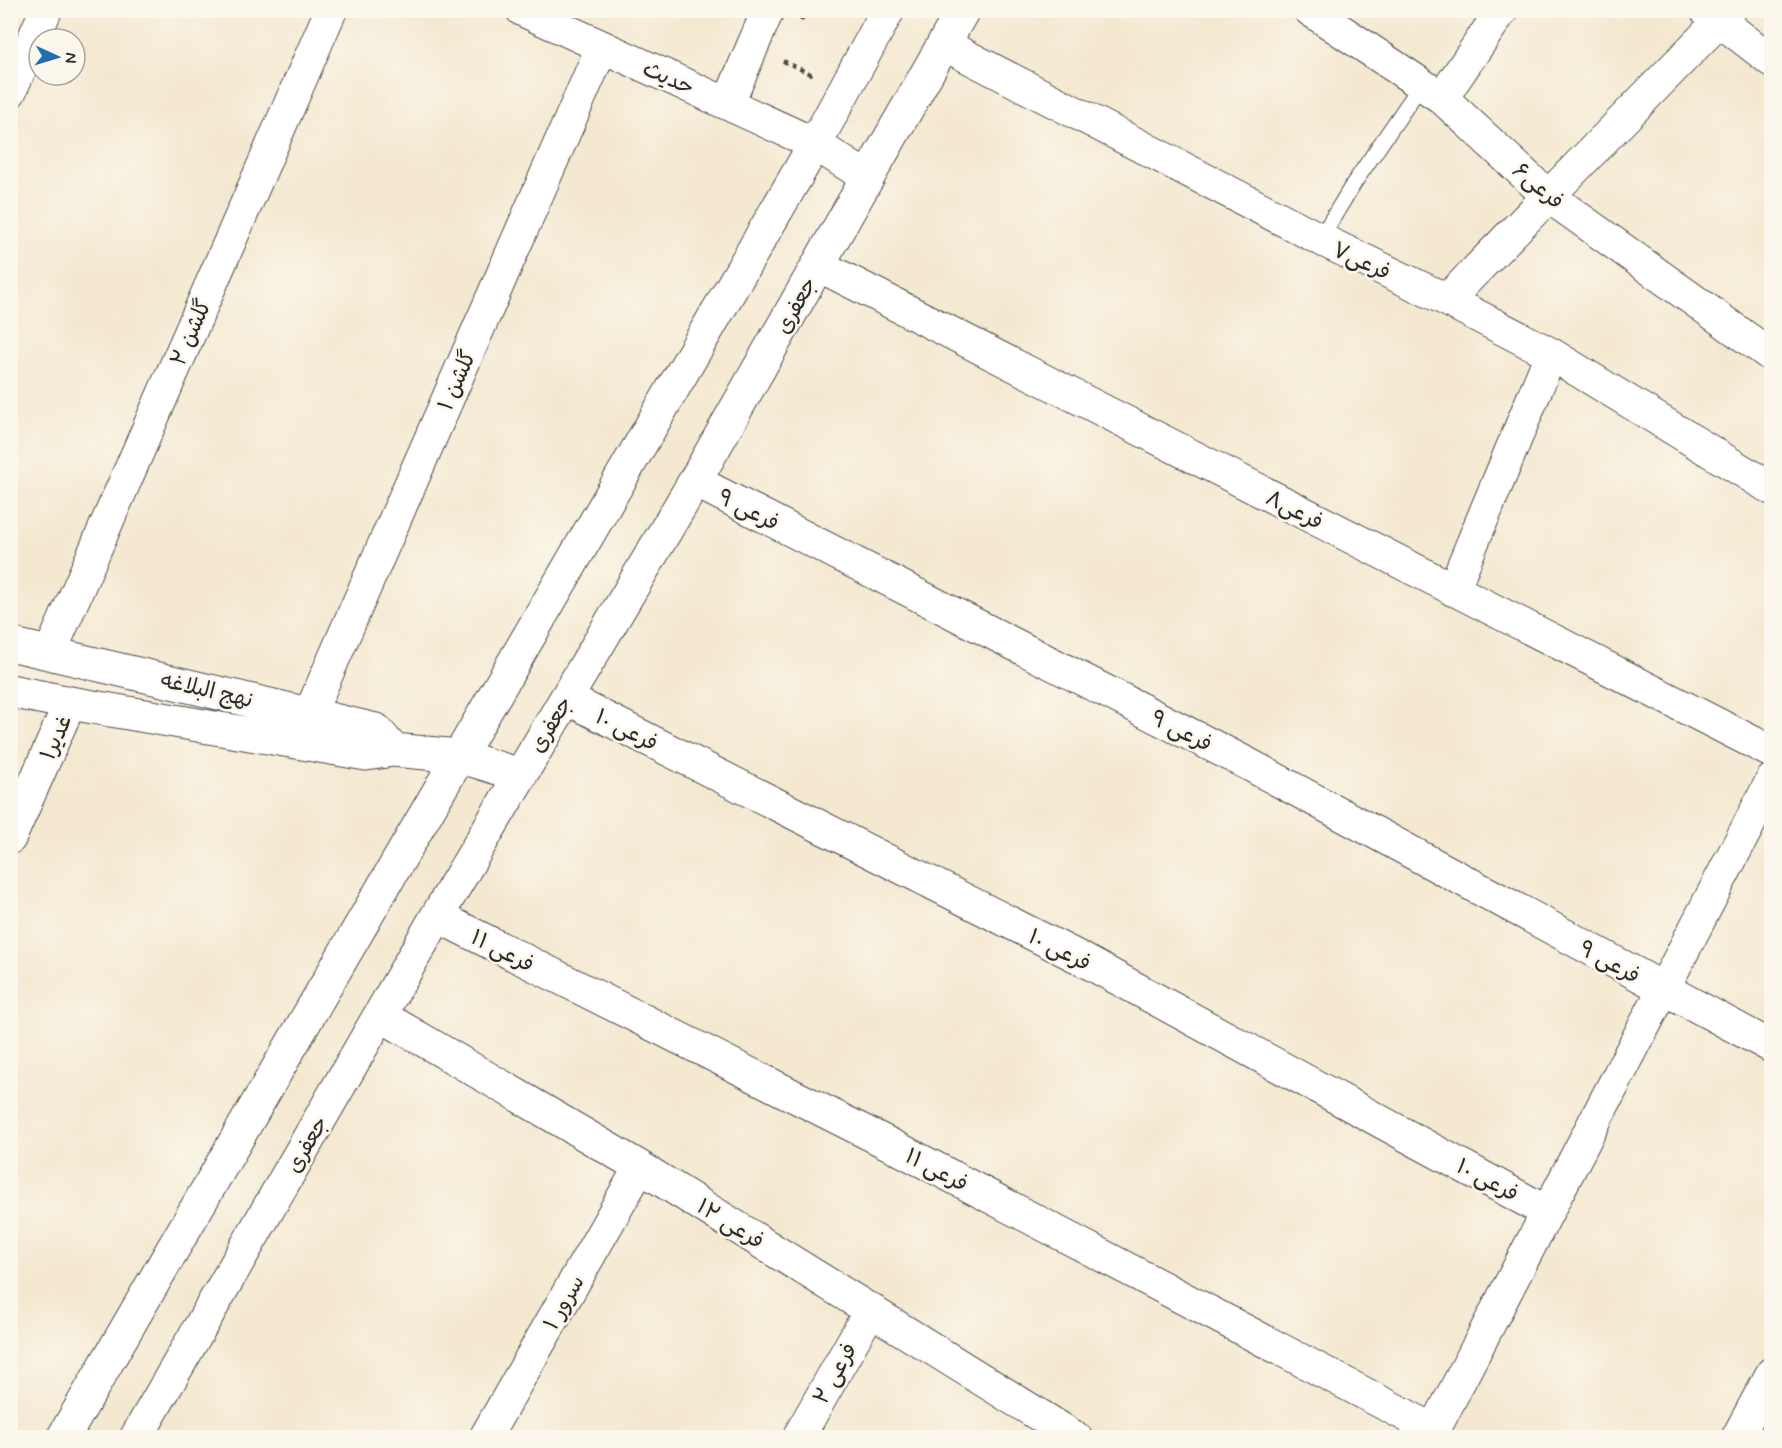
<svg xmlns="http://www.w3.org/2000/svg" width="1782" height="1448" font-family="Mynerve,'Playpen Sans Arabic',sans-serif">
<rect width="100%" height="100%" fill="#fbf7ec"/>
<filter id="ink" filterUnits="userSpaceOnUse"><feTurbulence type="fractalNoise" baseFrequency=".0167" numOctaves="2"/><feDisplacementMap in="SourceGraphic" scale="12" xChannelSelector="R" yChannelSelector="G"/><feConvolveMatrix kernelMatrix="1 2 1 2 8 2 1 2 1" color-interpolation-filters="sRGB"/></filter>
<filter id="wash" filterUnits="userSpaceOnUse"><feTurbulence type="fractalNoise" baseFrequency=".008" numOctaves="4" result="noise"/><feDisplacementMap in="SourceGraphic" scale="24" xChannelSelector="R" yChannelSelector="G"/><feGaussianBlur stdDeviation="1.35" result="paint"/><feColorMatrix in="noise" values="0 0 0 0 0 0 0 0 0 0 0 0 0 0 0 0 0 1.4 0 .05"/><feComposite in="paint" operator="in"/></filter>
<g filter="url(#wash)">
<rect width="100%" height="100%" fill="#f4e8d0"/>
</g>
<g filter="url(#ink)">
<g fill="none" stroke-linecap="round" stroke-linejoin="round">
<g stroke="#494744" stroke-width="17">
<path id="lane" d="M1320 239 1354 183 1421 85"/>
</g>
<g stroke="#494744" stroke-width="34">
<path id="street" d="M522 10 815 144 868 178
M1310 10 1442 98 1548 196 1772 356
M1706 10 1772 61
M943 44 1320 239 1447 300 1551 354 1772 489
M10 92 46 10
M1442 98 1502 10
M728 104 768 10
M818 265 1772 752
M1447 300 1730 10
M695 481 1248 764 1772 1047
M1453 590 1551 354
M50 653 331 10
M566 698 1078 957 1547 1212
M310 713 602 47
M10 838 70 703
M437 916 905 1152 1434 1430
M380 1015 640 1167 1076 1438
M485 1438 640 1167
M798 1438 871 1309
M1430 1438 1772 780
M1737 1438 1772 1373"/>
</g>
<g stroke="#494744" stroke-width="35">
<path id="secondary" d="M10 644 376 730 393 750
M10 691 70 703 366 754 393 750 459 756 520 775
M63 1438 815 144 888 10
M136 1438 437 916 695 481 963 10"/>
</g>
<path stroke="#494744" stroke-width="4" stroke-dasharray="4.5 4.5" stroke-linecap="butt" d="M801 21 806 10
M783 61 811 74 813 71"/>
<use href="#lane" stroke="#fff" stroke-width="15"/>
<use href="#street" stroke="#fff" stroke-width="32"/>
<use href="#secondary" stroke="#fff" stroke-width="33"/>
</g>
</g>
<g text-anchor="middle" stroke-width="5" stroke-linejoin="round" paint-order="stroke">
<g font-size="22" fill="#2b2b2b" stroke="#fbf7ec">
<text transform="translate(669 77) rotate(24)" y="8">حدیث</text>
<text transform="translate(1539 185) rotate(40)" y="8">فرعی۶</text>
<text transform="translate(1362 260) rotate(25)" y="8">فرعی۷</text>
<text transform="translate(795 305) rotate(-61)" y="8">جعفری</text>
<text transform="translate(190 332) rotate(-66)" y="8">گلشن ۲</text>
<text transform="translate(456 380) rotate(-66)" y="8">گلشن ۱</text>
<text transform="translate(749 509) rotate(27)" y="8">فرعی ۹</text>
<text transform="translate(1295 509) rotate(27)" y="8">فرعی۸</text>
<text transform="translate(207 689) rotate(13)" y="8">نهج البلاغه</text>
<text transform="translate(550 724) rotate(-59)" y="8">جعفری</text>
<text transform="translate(627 729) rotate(27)" y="8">فرعی ۱۰</text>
<text transform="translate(1182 730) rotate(27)" y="8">فرعی ۹</text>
<text transform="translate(55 737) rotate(-66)" y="8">غدیر۱</text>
<text transform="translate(1060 949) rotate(27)" y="8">فرعی ۱۰</text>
<text transform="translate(503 950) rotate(27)" y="8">فرعی ۱۱</text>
<text transform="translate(1610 961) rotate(29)" y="8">فرعی ۹</text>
<text transform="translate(306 1144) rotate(-60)" y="8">جعفری</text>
<text transform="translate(937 1169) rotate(28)" y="8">فرعی ۱۱</text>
<text transform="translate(1488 1179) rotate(28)" y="8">فرعی ۱۰</text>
<text transform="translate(731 1223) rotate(32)" y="8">فرعی ۱۲</text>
<text transform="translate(563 1302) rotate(-60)" y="8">سرور ۱</text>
<text transform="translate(834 1373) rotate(-61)" y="8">فرعی ۲</text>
</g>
</g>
<rect width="1782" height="1448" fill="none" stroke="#fbf7ec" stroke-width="36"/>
<g transform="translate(57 57) rotate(94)"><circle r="28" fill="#fbf7ec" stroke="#a8a59f" stroke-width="1.5"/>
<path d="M0-4.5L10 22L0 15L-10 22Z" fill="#1f6fb2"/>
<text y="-9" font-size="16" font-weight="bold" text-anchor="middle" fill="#2b2b2b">N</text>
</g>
</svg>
